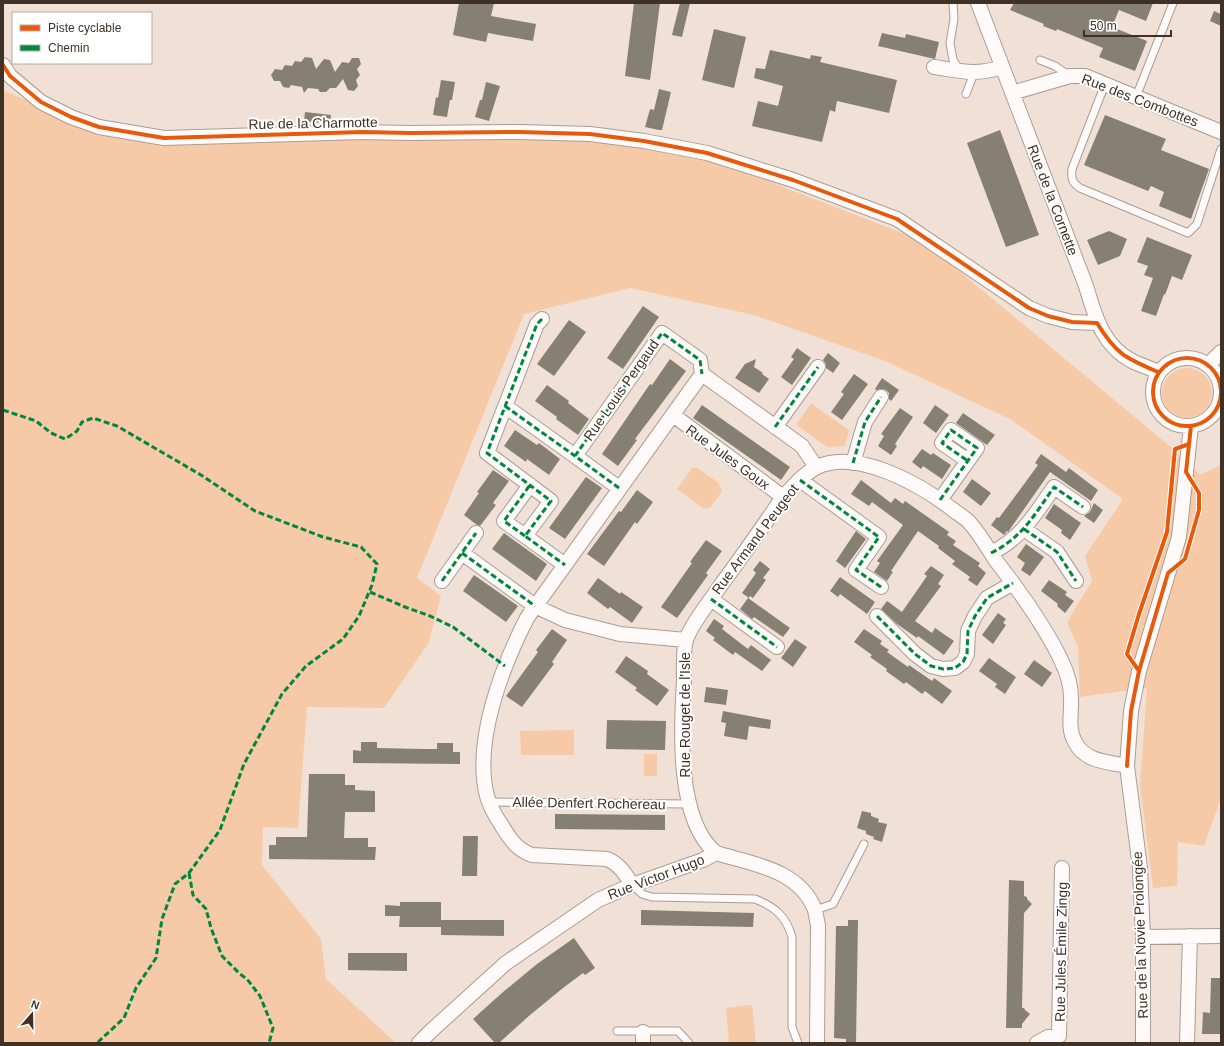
<svg xmlns="http://www.w3.org/2000/svg" width="1224" height="1046" font-family="Helvetica,sans-serif">
<rect width="100%" height="100%" fill="#f0e0d5"/>
<path fill="#f7caa7" d="M3 90 103 134 166 140H584L706 157 923 241 1172 448 1200 475 1221 465V798L1204 846 1178 842 1177 886 1153 888 1140 785 1147 688 1080 697 1078 647 1067 622 1092 581 1085 556 1123 499 1010 419 885 361 754 315 630 288 524 314 417 578 441 596 428 644 384 708 307 707 298 828 263 827 262 865 321 939 326 979 396 1043H3Z
M1162 393a25 25 0 1 1 50 0a25 25 0 1 1-50 0Z
M811 403 849 430 845 446 827 447 796 425Z
M692 468H697L719 483 722 491 710 508H703L677 489Z
M574 730V755H521L520 731Z
M644 754H657V776H644Z
M752 1005 756 1043H729L726 1008Z"/>
<path fill="#868073" d="M459 3H494L491 16 536 24 533 41 488 33 486 42 453 35Z
M634 3H660L650 80 625 76Z
M680 3H690L682 37 672 35Z
M1014 3H1153L1146 21 1119 10 1112 27 1147 41 1135 71 1099 57 1103 48 1057 29 1056 31 1043 26 1044 24 1010 10Z
M1214 11 1221 14V26L1210 21Z
M714 29 746 37 734 88 702 80Z
M882 33 905 38 906 34 939 42 935 59 878 46Z
M770 50 810 59 811 55 822 57 820 62 897 80 889 113 837 101 835 112 830 110 822 142 752 126 758 101 778 106 783 86 754 78 756 68 765 69Z
M305 57 312 58 316 69 324 59 330 60 335 72 342 62 349 63 352 58H359L361 64 357 69 360 75 356 80 358 86 354 91 348 90 343 79 336 88H330L326 92H320L318 89 308 88 304 93 302 87 291 85 289 88 283 87 280 81H274L271 75 275 69 282 70 285 65 292 66 295 61 301 62Z
M441 80 455 82 452 100H450L447 117 433 115 436 97 438 98Z
M486 82 500 86 489 121 475 117 480 100H482Z
M659 89 671 92 662 130H659L645 127 650 109 654 110Z
M305 112 331 115 330 124 304 121Z
M1105 115 1166 139 1161 150 1209 169 1191 219 1159 206 1164 192 1151 186 1148 191 1084 165Z
M1000 130 1039 235 1006 247 967 143Z
M1109 231 1127 239 1120 256 1098 265 1087 240Z
M1147 237 1192 255 1182 280 1172 276 1165 295 1164 294 1156 316 1141 311 1153 278 1144 275 1148 266 1137 262Z
M643 306 659 317 623 369 607 358Z
M569 320 586 332 554 376 537 364Z
M797 348 811 358 792 385 781 377 794 359 791 357Z
M828 353 840 363 833 373 826 368V364L823 360Z
M670 359 686 371 635 439 637 440 618 466 602 454 650 384 652 385Z
M756 359 754 367 763 373 762 374 769 379 759 393 735 378 745 364Z
M854 374 868 384 842 420 831 412 844 394 841 392Z
M882 378 899 390 891 401 889 399V393L886 390 882 389 876 390 875 389Z
M547 385 569 401 568 403 589 419 578 435 556 419 557 417 535 401Z
M702 405 790 467 781 480 693 418Z
M935 405 949 415 936 433 923 423Z
M900 408 913 417 895 444 897 446 891 455 878 446 884 436 881 434Z
M963 413 995 435 987 445 956 423Z
M515 430 537 445 539 443 560 459 549 475 527 459 526 462 504 446Z
M922 449 931 455 933 453 951 465 942 479 923 466 921 469 912 462Z
M1041 454 1066 472 1069 468 1098 490 1091 501 1050 472 1008 532 1007 531 1004 535 991 525 997 517 999 518 1019 491 1038 465 1035 463Z
M493 470 509 481 493 503 496 505 480 526 477 525 464 515 479 493 477 492Z
M586 477 602 488 565 539 549 528Z
M972 479 991 493 981 506 963 492Z
M861 480 891 503 895 498 903 504 905 501 949 532 947 535 956 541 953 545 980 563 978 566 986 573 977 586 968 580 970 577 952 564 955 561 938 548 939 546 918 531 891 571 893 572 887 581 874 572 880 563 877 561 903 525 872 502 869 506 851 494Z
M637 490 653 502 637 524 635 522 604 566 587 554 619 511 621 512Z
M1094 503 1103 510 1094 523 1084 516 1090 512Z
M1054 504 1081 523 1070 540 1061 533 1062 530 1045 518Z
M856 531 866 539 845 568 836 561Z
M504 533 547 564 536 581 492 549Z
M706 540 722 551 706 573 708 575 677 618 661 607 692 563 690 562Z
M1026 544 1044 557 1030 576 1021 570 1025 563 1017 557Z
M760 561 770 569 763 578 766 580 753 598 750 596 749 598 742 593 756 573 753 570Z
M931 566 944 575 938 584 941 586 915 621 932 633 935 628 954 641 944 655 918 636 917 638 897 624 881 609 887 601 902 612 927 576 924 574Z
M474 575 518 606 506 622 463 591Z
M840 577 875 602 867 614 840 594 838 597 830 591Z
M598 578 620 594 621 592 643 607 632 623 610 607 608 609 587 593Z
M1049 580 1067 592 1065 595 1074 601 1065 613 1057 606 1058 604 1041 591Z
M748 598 790 628 783 637 754 617 752 619 740 609Z
M998 613 1006 619 1003 623 1006 625 993 644 982 635Z
M714 619 724 626 722 629 748 649 751 645 771 660 762 671 735 652 733 655 713 640 715 638 706 631Z
M552 629 567 640 552 662 554 664 522 707 506 696 538 652 536 650Z
M864 629 882 641 880 644 889 650 887 652 908 667 909 665 932 681 934 678 952 691 942 704 925 691 922 694 906 682 904 684 886 671 887 669 870 657 872 655 854 642Z
M795 639 807 647 793 667 781 658Z
M626 656 648 671 647 674 669 690 657 706 635 690 637 688 615 672Z
M989 658 1016 677 1005 694 995 687 997 684 979 671Z
M1034 660 1052 673 1042 687 1024 674Z
M706 687 728 690 726 705 704 702Z
M723 711 771 720 770 729 749 726 747 740 724 736 726 723 721 722Z
M607 720 666 721 665 750 606 749Z
M361 742H377V748L422 749H437V743H453V752H460V764L353 763V750L361 751Z
M309 774H345V785H355V790L375 791V812H345L344 838H368V847H376L375 860 269 859V845H276V837H307Z
M862 811 871 813V816L879 819 878 822 887 824 882 842 873 839 874 837 866 834V831L857 828Z
M555 814 665 815V830L555 829Z
M463 836H478L477 876H462Z
M1009 880 1024 881V896L1027 897V899L1032 904 1024 913 1022 1008H1024L1025 1010 1030 1014 1022 1024V1028H1006Z
M400 902H441V927H399L400 916H385V905L400 906Z
M641 910 754 913 753 927 641 925Z
M441 920H504V936L441 935Z
M848 920H858L856 1043H846V1039L834 1038 836 926H848Z
M574 938 595 968 585 975 583 973 563 988 530 1015 499 1043H495L473 1019 503 992 537 964Z
M348 953H407V971L348 970Z
M1211 978H1221V1034H1202L1203 1012 1210 1013Z"/>
<g fill="none" stroke-linecap="round" stroke-linejoin="round">
<g stroke="#ab9d94" stroke-width="9">
<path id="service" d="M953 3 954 19 950 43 953 60 960 71
M1040 60 1055 66 1070 76
M1105 84 1072 169C1071 178 1072 183 1080 188L1188 233 1197 224 1221 149
M966 94 974 73
M1136 97 1173 3
M489 802 689 804
M633 885 642 894 652 897 755 899C775 907 786 916 792 937V1027L798 1043
M815 910 833 904 864 844
M617 1031H678L689 1043"/>
</g>
<g stroke="#ab9d94" stroke-width="16">
<path id="minor" d="M978 3 1086 286C1095 316 1102 345 1132 361 1140 365 1150 368 1158 372
M3 65 10 76 41 102 71 117 99 127 164 138 362 132 410 133 519 132 590 134 644 141 707 153 793 180 897 219 1029 308 1048 316 1072 322 1097 323
M934 67C961 71 975 76 1002 67
M1012 93 1070 76H1085L1221 132
M542 319 537 324 487 453 551 501 525 536 565 565
M1153 392a34 34 0 1 1 68 0a34 34 0 1 1-68 0Z
M1208 365 1221 352
M702 374 802 446 816 467
M505 406 575 456
M673 415 783 497
M775 427 818 367
M853 463 865 422 881 397
M800 480 879 537 856 570 881 587
M619 488 575 456 662 333 700 360 702 374 527 618C502 667 473 742 487 796 490 807 496 817 502 826 511 840 516 849 532 855L607 859C619 864 625 873 632 885
M940 500 977 448 951 430 942 443 968 461
M1024 529 1057 552 1076 581
M525 536 504 521 530 485
M462 553 535 606 565 620 620 634 686 640
M991 553C1022 538 1035 514 1054 487L1083 507
M442 581 476 533
M711 599 777 647
M877 616 915 654 931 666 943 669 955 668 963 662 967 654 968 631 975 616 987 598 1013 583
M716 853C676 820 681 728 684 680 684 669 683 650 686 640 691 624 709 603 718 589 740 559 762 528 783 497 793 487 803 474 817 467 857 448 921 485 952 509 958 514 964 517 969 522 980 534 988 549 997 562 1020 592 1045 626 1061 660 1067 672 1071 684 1071 698 1072 712 1067 728 1075 742 1085 762 1108 762 1127 766
M1143 937 1221 936
M419 1043 432 1030 506 963 598 900 632 885 703 860 716 853C752 864 799 869 815 910 816 915 817 921 818 925L817 1043
M643 1043V1032
M1037 1043 1048 1037 1059 1036 1062 868
M1143 1043V937L1140 868 1127 766 1131 711 1139 671 1179 537 1191 426
M1187 1043 1190 936"/>
</g>
<use href="#service" stroke="#fdfaf9" stroke-width="7"/>
<use href="#minor" stroke="#fdfaf9" stroke-width="14"/>
<path stroke="#00873e" stroke-width="3" stroke-dasharray="6 3" stroke-linecap="butt" d="M542 319 537 324 487 453 551 501 525 536 565 565
M505 406 575 456
M3 410 36 421 51 433 65 439 77 431 82 422 93 418 117 426 201 475 255 511 323 537 361 547 377 564 372 585 359 616 343 639 306 666 282 694 244 764 220 830 189 873 175 884 162 919 156 958 136 988 124 1018 97 1043
M775 427 818 367
M853 463 865 422 881 397
M800 480 879 537 856 570 881 587
M619 488 575 456 662 333 700 360 702 374
M940 500 977 448 951 430 942 443 968 461
M1024 529 1057 552 1076 581
M525 536 504 521 530 485
M462 553 535 606
M991 553C1022 538 1035 514 1054 487L1083 507
M442 581 476 533
M370 592 405 607 430 616 453 627 505 666
M711 599 777 647
M877 616 915 654 931 666 943 669 955 668 963 662 967 654 968 631 975 616 987 598 1013 583
M189 873 193 895 206 909 211 928 222 956 240 974 247 979 260 996 273 1028 269 1043"/>
<g stroke="#fff" stroke-width="6">
<path id="cycleway" d="M3 65 10 76 41 102 71 117 99 127 164 138 362 132 410 133 519 132 590 134 644 141 707 153 793 180 897 219 1029 308 1048 316 1072 322 1097 323C1116 354 1125 358 1158 372
M1153 392a34 34 0 1 1 68 0a34 34 0 1 1-68 0Z
M1139 671 1127 654 1139 614 1167 532 1175 449 1189 444
M1127 766 1131 711 1139 671 1168 573 1185 559 1199 510V493L1186 472 1191 426"/>
</g>
<use href="#cycleway" stroke="#e8590c" stroke-width="4"/>
</g>
<g text-anchor="middle" stroke-width="4" stroke-linejoin="round" paint-order="stroke">
<g font-size="14" fill="#3f3126" stroke="#fff">
<text transform="translate(1140 100) rotate(21)" y="5">Rue des Combottes</text>
<text transform="translate(313 123) rotate(-1)" y="5">Rue de la Charmotte</text>
<text transform="translate(1053 200) rotate(69)" y="5">Rue de la Cornette</text>
<text transform="translate(621 390) rotate(-55)" y="5">Rue Louis Pergaud</text>
<text transform="translate(728 457) rotate(36)" y="5">Rue Jules Goux</text>
<text transform="translate(755 539) rotate(-53)" y="5">Rue Armand Peugeot</text>
<text transform="translate(685 715) rotate(-90)" y="5">Rue Rouget de l'Isle</text>
<text transform="translate(589 803) rotate(1)" y="5">Allée Denfert Rochereau</text>
<text transform="translate(656 877) rotate(-21)" y="5">Rue Victor Hugo</text>
<text transform="translate(1140 935) rotate(-92)" y="5">Rue de la Novie Prolongée</text>
<text transform="translate(1061 952) rotate(-89)" y="5">Rue Jules Émile Zingg</text>
</g>
</g>
<rect width="1224" height="1046" fill="none" stroke="#3f3126" stroke-width="8"/>
<rect x="12" y="12" width="140" height="52" fill="#ffffff" stroke="#b2ada8"/>
<rect x="20" y="25" width="20" height="6" fill="#e8590c" stroke="#b2ada8"/>
<text x="48" y="32" font-size="12" fill="#3f3126">Piste cyclable</text>
<rect x="20" y="45" width="20" height="6" fill="#00873e" stroke="#b2ada8"/>
<text x="48" y="52" font-size="12" fill="#3f3126">Chemin</text>
<g transform="translate(32 1014) rotate(20)" stroke="#ffffff" stroke-width="3" paint-order="stroke">
<path d="M0-3L7 15L0 10L-7 15Z" fill="#3f3126"/>
<text y="-6" font-size="11" font-weight="bold" text-anchor="middle" fill="#3f3126">N</text>
</g>
<path d="M1084 30v6h87v-6" fill="none" stroke="#3f3126" stroke-width="2"/>
<text x="1090" y="30" font-size="12" fill="#3f3126" stroke="#ffffff" stroke-width="3" paint-order="stroke">50 m</text>
</svg>
